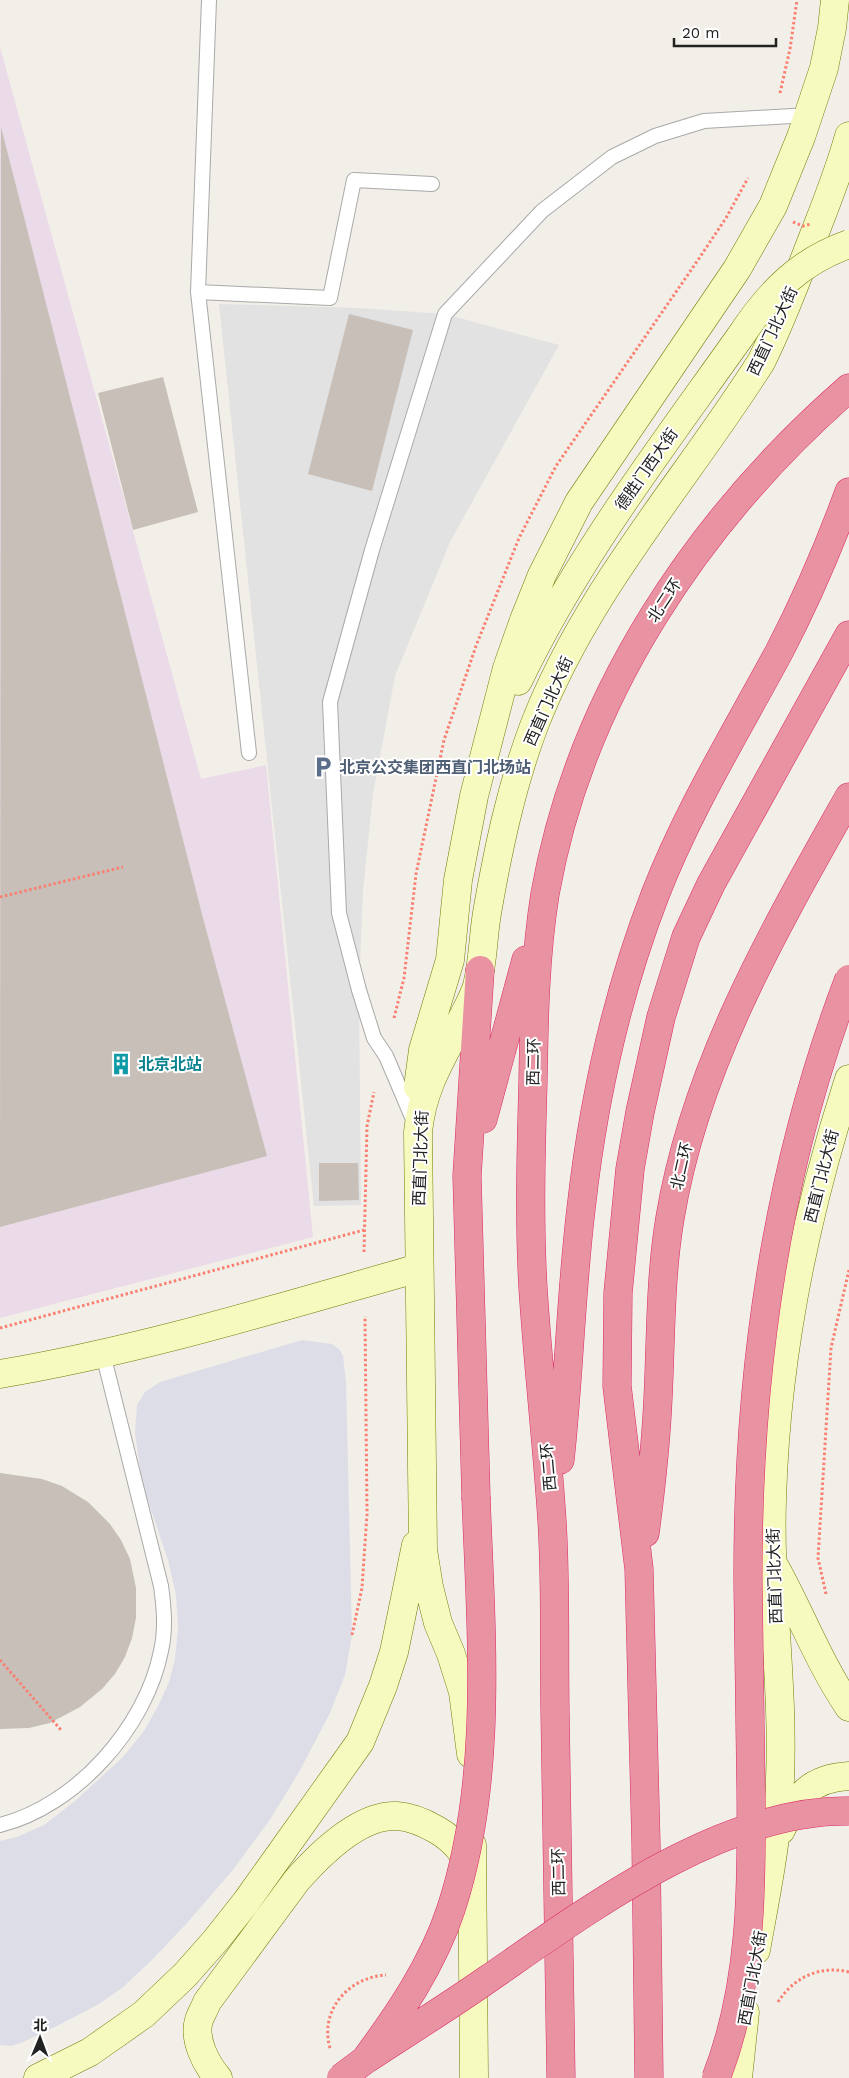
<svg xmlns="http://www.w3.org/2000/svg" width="849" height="2078" font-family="'Work Sans','Noto Sans SC',sans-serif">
<rect width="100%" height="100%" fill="#f2efe9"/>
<path fill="#ebdbe8" d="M0 47 201 779 266 765 313 1237 0 1318Z"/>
<path fill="#e2e2e2" d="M219 304 358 308 445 314 559 345 450 542 395 676 373 794 363 891 359 990 361 1205 314 1206Z"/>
<path fill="#dddde8" d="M302 1340 332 1344 340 1350 343 1356 346 1382 352 1635 345 1675 330 1713 298 1774 269 1821 232 1871 187 1923 151 1961 122 1988 99 2004 59 2025 21 2043 11 2046 0 2045V1841L17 1837 44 1825 75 1801 123 1757 144 1731 159 1704 169 1682 175 1659 178 1627 176 1595 168 1560 147 1498 140 1469 135 1433 137 1405 145 1392 160 1382Z"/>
<path fill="#c7bfb8" d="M1 127 203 918 267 1156 0 1227Z
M349 314 413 330 372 491 308 474Z
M163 377 198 512 133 530 98 393Z
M319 1163H358L359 1200 319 1201Z
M0 1473 42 1479 62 1486 88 1502 110 1524 121 1540 130 1559 136 1588V1618L132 1638 125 1657 115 1674 102 1689 80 1707 50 1723 29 1728 0 1729Z"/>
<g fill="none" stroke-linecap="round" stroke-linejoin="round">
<g stroke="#a9a9a9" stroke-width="16">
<path id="lane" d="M209 0 198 292 330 298 354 180 432 184
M198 292 249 753
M415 1124 386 1056 374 1038 359 990 339 913 330 702 372 550 445 314 542 211 612 157 655 136 704 121 809 115
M0 1825C76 1806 146 1727 161 1651 166 1629 164 1608 161 1586L103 1354"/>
</g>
<g stroke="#707d05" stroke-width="29">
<path id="secondary" d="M518 681C578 556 662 447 742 334
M418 1087 423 1050 450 960 458 880 474 796 507 668 524 620 542 575 579 502 737 269 773 206 801 137 824 68 832 28 835 0
M0 1374C142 1350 281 1307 419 1268
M775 1567C801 1614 819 1663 849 1707
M471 1754 463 1692 451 1654 438 1623 429 1587 423 1550 418 1132C422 1090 440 1061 459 1025 465 1012 473 999 477 986 483 962 483 937 487 913 498 850 511 787 534 726 586 591 685 482 761 362 780 324 795 284 810 245 824 209 839 173 849 136
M781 1830C796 1797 810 1778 849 1776
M472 1845 474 2078
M756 1950C766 1894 778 1837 780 1779 784 1686 769 1593 772 1500 776 1357 805 1215 849 1079
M38 2078 90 2052 144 2014 185 1975 216 1940 246 1902 360 1742 383 1686 394 1652 416 1545
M218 2078C206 2064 193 2039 199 2020 201 2014 205 2008 207 2002L297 1880C320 1854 360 1814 397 1816 412 1817 425 1823 437 1830 454 1840 467 1854 471 1874
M738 2078 745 2012"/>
</g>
<g stroke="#dc2a67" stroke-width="29">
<path id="highway" d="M483 1119 526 960
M560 1460C569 1377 571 1292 581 1209 593 1101 616 996 655 895 688 810 736 732 779 652 806 600 829 547 849 492
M476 1497 467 1176 480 970
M645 1533C651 1488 656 1443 658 1398 661 1338 660 1277 670 1218 695 1066 774 930 849 797
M561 2078C559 1955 557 1833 555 1710 554 1647 556 1584 552 1521 547 1444 538 1366 533 1288 529 1220 531 1150 533 1082 534 1019 535 956 545 894 580 695 699 519 849 388
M649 2078 646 1844 639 1569 617 1386 618 1293 630 1169 640 1112 661 1017 686 937 711 884 849 635"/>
</g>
<path stroke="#fa8072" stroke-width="3" stroke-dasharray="2.5 2.5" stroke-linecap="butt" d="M780 93 790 49 797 0
M0 897 123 867
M394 1018 404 978 416 874 444 740 476 646 519 538 556 466 698 260 726 218 748 178
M364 1252 367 1126 374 1092
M0 1328 364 1230
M826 1594 818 1558 831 1348 849 1270
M352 1635 362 1588 367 1514 365 1316
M0 1660 61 1730
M778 2002C794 1977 820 1965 849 1972
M330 2048C319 2010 349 1977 386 1975"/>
<use href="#lane" stroke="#fff" stroke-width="14"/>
<use href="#secondary" stroke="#f7fabf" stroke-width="28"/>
<use href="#highway" stroke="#e892a2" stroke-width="28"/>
<g stroke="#707d05" stroke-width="29" stroke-linecap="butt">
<path id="secondary-bridge" d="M742 334C770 292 800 261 849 244"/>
</g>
<g stroke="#dc2a67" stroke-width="29" stroke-linecap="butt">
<path id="highway-bridge" d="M365 2060C399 2014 433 1964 451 1909 494 1778 481 1633 476 1497
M341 2078 365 2060C406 2033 448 2007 488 1979 588 1910 722 1809 849 1811
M716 2078C752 1987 752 1887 751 1791 750 1721 749 1652 748 1583 747 1376 775 1173 849 979"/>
</g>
<path stroke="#fa8072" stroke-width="3" stroke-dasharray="2.5 2.5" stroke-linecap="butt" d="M793 222 803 226 811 224"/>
<use href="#secondary-bridge" stroke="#f7fabf" stroke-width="28"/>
<use href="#highway-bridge" stroke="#e892a2" stroke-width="28"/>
</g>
<defs>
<g id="parking-bare" transform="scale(1.725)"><path d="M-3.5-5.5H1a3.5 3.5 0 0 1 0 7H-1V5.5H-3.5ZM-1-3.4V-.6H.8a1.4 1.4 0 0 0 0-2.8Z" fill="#5c6f8a" stroke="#fff" stroke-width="2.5" paint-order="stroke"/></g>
<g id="building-bare" transform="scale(1.725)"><path d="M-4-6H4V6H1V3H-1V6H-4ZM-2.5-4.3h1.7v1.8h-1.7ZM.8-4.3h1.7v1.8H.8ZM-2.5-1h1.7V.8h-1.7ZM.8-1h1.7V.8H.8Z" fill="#0f9aa8" stroke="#fff" stroke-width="2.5" paint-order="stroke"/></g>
</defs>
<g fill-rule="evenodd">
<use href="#parking-bare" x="323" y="767"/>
<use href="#building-bare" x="121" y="1064"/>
</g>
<g text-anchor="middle" stroke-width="4" stroke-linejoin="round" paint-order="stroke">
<g font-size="16" fill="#222" stroke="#fff">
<text transform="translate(772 331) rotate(-65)" y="6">西直门北大街</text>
<text transform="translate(646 469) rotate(-55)" y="6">德胜门西大街</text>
<text transform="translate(664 600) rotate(-57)" y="6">北二环</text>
<text transform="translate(548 701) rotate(-66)" y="6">西直门北大街</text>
<text transform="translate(533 1062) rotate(-89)" y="6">西二环</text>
<text transform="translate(420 1158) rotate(-88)" y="6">西直门北大街</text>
<text transform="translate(681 1166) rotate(-77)" y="6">北二环</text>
<text transform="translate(821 1176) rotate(-76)" y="6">西直门北大街</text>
<text transform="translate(548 1467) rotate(-95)" y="6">西二环</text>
<text transform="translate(774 1576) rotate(-92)" y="6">西直门北大街</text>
<text transform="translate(558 1872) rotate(-91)" y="6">西二环</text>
<text transform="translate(752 1978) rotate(-80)" y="6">西直门北大街</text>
</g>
<g font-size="16" font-weight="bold" fill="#4e5e75" stroke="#fff" text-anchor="start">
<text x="339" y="773">北京公交集团西直门北场站</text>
</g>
<g font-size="16" font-weight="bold" fill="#0d838f" stroke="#fff" text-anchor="start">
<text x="138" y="1070">北京北站</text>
</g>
</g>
<g transform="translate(40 2038) rotate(1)" stroke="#ffffff" stroke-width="4" paint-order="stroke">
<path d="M0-4L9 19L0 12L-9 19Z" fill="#222222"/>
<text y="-8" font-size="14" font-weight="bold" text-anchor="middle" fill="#222222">北</text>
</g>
<path d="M674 38v8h102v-8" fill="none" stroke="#222222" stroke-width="2.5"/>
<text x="682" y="38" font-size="15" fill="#222222" stroke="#ffffff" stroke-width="4" paint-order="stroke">20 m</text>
</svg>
